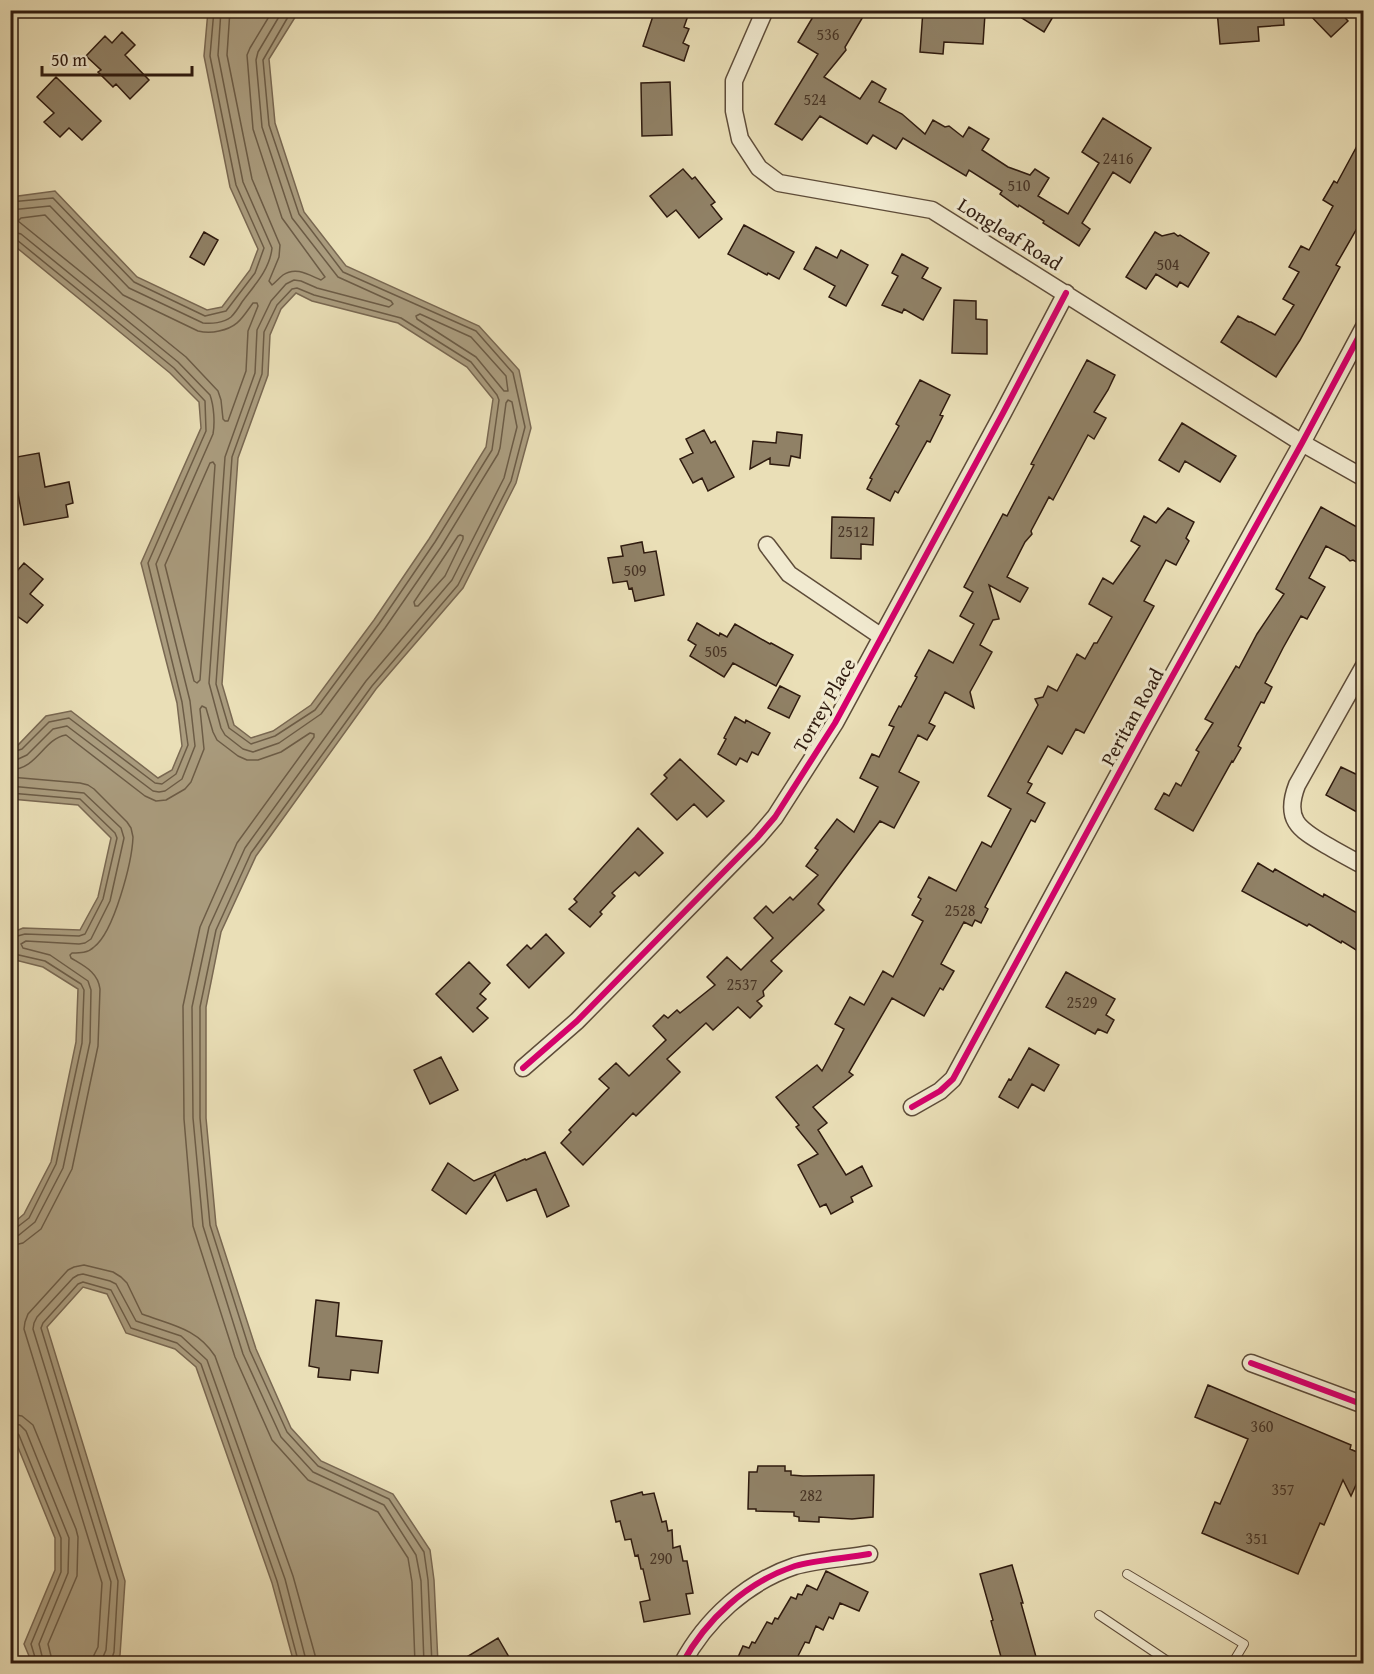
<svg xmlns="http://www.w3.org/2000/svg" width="1374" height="1674" font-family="'Gentium Book Plus',serif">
<rect width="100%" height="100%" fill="#eadfb7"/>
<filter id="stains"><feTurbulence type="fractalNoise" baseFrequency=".00333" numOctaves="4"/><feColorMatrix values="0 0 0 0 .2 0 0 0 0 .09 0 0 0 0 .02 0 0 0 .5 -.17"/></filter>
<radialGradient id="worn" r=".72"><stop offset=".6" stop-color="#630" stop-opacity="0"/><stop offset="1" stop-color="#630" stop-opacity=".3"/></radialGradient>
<path fill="#aa9c7e" stroke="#796852" stroke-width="1.5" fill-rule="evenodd" d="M208 11H299L269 59 275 123 304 212 346 266 479 326 519 370 531 428 516 483 463 588 376 689 256 856 221 932 206 1007V1118L216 1225 256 1349 291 1428 321 1461 393 1494 430 1550 434 1580 438 1663H294L272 1583 196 1367 175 1349 126 1333 107 1294 83 1287 47 1327 125 1581 120 1655 114 1663H32L24 1644 55 1570V1538L11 1430V1225L24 1214 51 1162 76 1042 78 989 43 967 11 959V933L23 928 80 930 98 897 111 838 78 805 11 799V748L18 745 46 716 71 711 158 778 172 770 182 746 177 703 141 563 201 428 199 402 170 373 11 243V197L55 191 137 277 207 310 222 307 250 270 258 249 230 187 204 56ZM296 293 312 301 398 323 467 367 493 399 486 447 429 539 374 620 311 705 273 731 251 738 234 725 222 684 238 458 268 375 270 335 281 309Z"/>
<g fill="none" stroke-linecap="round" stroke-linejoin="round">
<path stroke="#6c5c46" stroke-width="1.5" d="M230 10 227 55 252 179 280 245 279 257 269 281 272 285C276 282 279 278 283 275 296 266 309 275 321 280L325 277 282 218 253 129 247 55 250 48 273 10
M283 10 258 52 256 60 262 127 292 218 338 277 391 301 393 304 389 307 317 288 301 281 294 280 286 284 271 301 257 330 255 373 225 457 209 683 221 728 225 735 243 749 253 752 279 743 321 714 385 628 441 547 498 454 500 448 506 403 508 400 512 402 517 427 504 478 452 580 366 681 245 848 209 927 192 1007 193 1118 203 1226 243 1354 281 1437 313 1472 384 1505 416 1555 421 1581 424 1664
M292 10 263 60 269 125 299 214 343 272 476 331 513 373 525 427 511 481 458 585 372 686 251 853 216 930 200 1007V1118L210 1225 250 1351 287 1432 318 1466 389 1499 424 1552 428 1580 432 1664
M10 202 53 198 134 282 205 316 226 311 255 273 264 248 236 185 210 56 214 10
M10 210 50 206 129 288 203 323C211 324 224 323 231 317 235 313 239 307 242 302 254 286 270 269 272 248L243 182 218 55 221 10
M45 215 123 295 198 331C206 333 211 333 219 331 238 327 242 318 253 303H257L258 306 248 331 246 371 228 421H225L223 419 221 400 218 391 186 357 18 221 21 218Z
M10 231 21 234 178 362 210 395C214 406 215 423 213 434L156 564 190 701 195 746 182 779 165 791 159 792 153 791 67 726 53 729 27 755 16 760 10 761
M10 239 17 240 174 368 205 401 206 431 148 563 182 702 188 745 176 774 162 784 155 783 69 718 49 722 22 749 10 753
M297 288 314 295 401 318 471 362 497 395 499 400 492 450 435 542 379 624 315 710 275 736 251 744 229 728 216 684 232 457 262 374 264 332 277 305 292 289Z
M420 314 471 337 506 376 508 391H504L476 357 417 319 416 316Z
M213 462 215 465 200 680 197 683 194 681 165 565 210 463Z
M460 535 463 536V539L445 576 418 606H415L414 602 458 536Z
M10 770C38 769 43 739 66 735L145 796 156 801 166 800 185 789 191 782 204 749 200 709 202 706 206 708 213 732 217 740 238 756 247 760H258L281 752 310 733 314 734V737L237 843 200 927 183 1006 184 1119 193 1226 235 1357 272 1440 308 1480 378 1512 408 1558 412 1582 415 1664
M10 777 80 783 88 785 94 789 127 822 131 828 133 837C132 862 114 932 94 947 88 953 80 953 72 953L70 955 71 958C84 966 98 972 100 989L98 1046 72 1169 41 1229 23 1243 10 1246
M10 786 84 793 121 828 124 838 110 901 91 939 85 943 79 944 26 941 21 944 23 948 50 955 88 981 91 990 90 1042 63 1168 35 1222 19 1235 10 1237
M10 793 80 799 115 833 117 838 103 899 85 934 79 936 25 934 10 938
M10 953 45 961 81 984 84 990 82 1043 56 1164 29 1218 16 1228 10 1229
M10 1414 22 1416 33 1425 76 1529 78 1537 77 1576 48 1644 53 1664
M10 1423 20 1425 26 1431 69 1538 68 1573 39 1644 44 1664
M10 1431H15L19 1435 61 1538V1572L31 1644 37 1664
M93 1664 94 1655 98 1647 102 1583 24 1329 25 1322 28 1314 68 1270 74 1267 84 1265 113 1272 121 1277 127 1283 142 1314C171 1325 197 1328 215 1356L293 1576 315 1655 316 1664
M102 1664 103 1657 106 1650 111 1582 33 1329 34 1323 37 1317 73 1278 78 1275 83 1274 110 1281 116 1284 136 1321 181 1336 207 1360 285 1579 307 1664
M110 1664 114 1652 118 1581 41 1328 43 1323 78 1284 83 1282 111 1290 131 1328 177 1343 201 1364 277 1581 299 1664"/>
</g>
<path fill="#908166" stroke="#2f1b0f" stroke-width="1.5" d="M655 10H690L684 27 689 29 683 43 689 46 684 61 643 46Z
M817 10H867L845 47 846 50 824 77 860 99 872 81 886 89 879 102 902 114 925 134 933 120 945 127 949 126 963 137 969 127 989 139 982 150 1008 167 1030 175 1035 169 1049 178 1038 196 1068 214 1099 163 1082 152 1103 118 1151 148 1130 183 1113 172 1082 223 1090 229 1079 246 1043 223 1044 221 1019 205 1018 207 1000 194 1002 191 969 170 966 176 903 138 896 149 873 135 867 144 820 116 802 140 775 124 818 54 798 42Z
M923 10 985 14 983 44 944 42 943 54 920 52Z
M1009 10H1057L1044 32Z
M1217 10H1283L1284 25 1258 27 1259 41 1220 44Z
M1305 10H1338L1348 21 1331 37Z
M122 32 135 45 125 55 149 80 130 99 116 84 113 87 98 72 101 70 86 56 105 36 112 43Z
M56 77 101 121 82 140 69 128 60 137 44 122 54 113 37 97Z
M670 82 672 135 642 136 641 83Z
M1364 133V216L1336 265 1340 267 1300 340 1276 377 1221 342 1238 316 1249 322H1251L1275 335 1294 305 1283 299 1299 272 1289 267 1301 246 1309 250 1333 206 1323 200 1334 181 1337 183Z
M683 169 692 179 695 177 715 202 711 205 722 219 699 238 676 210 667 217 650 196Z
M744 225 794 252 779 279 768 273 767 275 728 254Z
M204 232 218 240 204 265 190 257Z
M1155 232 1162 236 1174 233 1178 236 1180 235 1209 253 1188 287 1180 282 1177 287 1156 274 1146 289 1126 277Z
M816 247 837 258 841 250 868 265 846 306 829 297 835 286 804 269Z
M902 254 928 268 922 278 941 288 923 320 904 309 902 313 882 305 898 276 892 273Z
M954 300 976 301V319L987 320V354L952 353Z
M1087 360 1115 375 1108 390 1094 412 1106 418 1094 439 1088 435 1053 500 1049 497 1031 531 1032 534 1025 542 1007 577 1028 588 1020 602 989 585 999 619 993 620 980 645 992 652 970 692 974 708 945 692 929 723 935 726 927 740 918 735 899 772 919 782 894 828 880 821 818 904 824 910 771 961 782 971 763 991 764 996 757 1001 762 1006 750 1018 738 1007 713 1030 706 1023 667 1059 680 1072 636 1116 633 1113 583 1165 561 1143 571 1132 569 1130 609 1088 599 1079 616 1063 629 1076 666 1040 653 1026 664 1015 668 1018 677 1010 680 1013 715 985 707 977 727 957 741 970 773 938 754 918 766 906 773 913 790 897 793 900 818 875 806 866 818 850 815 848 837 819 854 832 878 787 860 778 872 754 879 757 894 727 889 725 899 706 901 707 917 677 915 676 929 650 953 663 974 624 960 616 973 592 964 587 1003 514 1007 516 1034 465 1031 464Z
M920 380 950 395 940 415 943 416 930 442 927 441 898 493 895 491 890 501 867 489 872 479 870 478 899 426 896 424Z
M1182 423 1236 456 1220 482 1185 461 1179 472 1159 460Z
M704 430 711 443 715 441 734 477 708 491 702 478 693 483 680 459 693 453 686 439Z
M777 432 802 435 800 458 791 456 789 466 770 464V458L750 469 753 441 776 443Z
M39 453 45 487 69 482 73 503 66 505 68 517 24 525 11 458Z
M1321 507 1364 531V566L1353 560 1350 561 1345 556 1326 546 1309 578 1325 587 1307 619 1301 616 1283 648 1265 683 1272 687 1264 703 1261 702 1238 746 1241 748 1233 762 1232 761 1193 831 1155 809 1164 793 1169 796 1176 783 1181 786 1199 752 1196 750 1213 723 1205 719 1236 666 1239 668 1257 634 1284 594 1276 589Z
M1168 508 1194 522 1186 538 1189 541 1176 565 1166 560 1144 601 1154 606 1084 733 1076 729 1062 754 1048 746 1028 782 1032 784 1027 793 1045 803 1035 822 1031 820 985 907 988 909 981 923 975 920 972 926 964 922 941 964 954 971 943 990 940 988 924 1016 892 998 849 1072 853 1075 813 1107 827 1123 818 1130 846 1175 862 1166 872 1186 851 1197 853 1202 831 1214 826 1204 820 1207 798 1165 818 1154 796 1127 799 1125 776 1097 817 1065 822 1071 844 1029 835 1024 850 997 864 1005 883 971 893 977 923 921 912 915 921 899 918 897 929 877 956 891 982 842 991 847 1011 809 988 796 1038 705 1035 699 1043 697 1048 686 1057 691 1077 654 1085 659 1094 643H1097L1112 617 1089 604 1103 578 1113 584 1140 546 1131 541 1144 516 1156 523Z
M832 517 874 518 873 545 861 544V559L831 558Z
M642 542 644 553 656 551 664 595 635 601 632 588 629 589 627 581 613 583 608 558 623 556 621 546Z
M24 563 43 579 30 594 43 605 27 623 10 611V579Z
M697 623 719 636 720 633 727 637 735 624 770 644 771 643 793 655 776 686 733 663 724 677 690 656 696 645 688 640Z
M780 686 800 696 789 718 768 708Z
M735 717 745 723 746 720 770 733 758 755 752 752 747 762 740 758 736 765 718 754 726 739 724 738Z
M680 759 724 801 707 817 694 804 677 820 651 794 667 778 664 775Z
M1341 767 1364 778V816L1326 795Z
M638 828 663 853 639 876 635 872 612 893 615 896 600 912 602 914 590 927 569 909 577 902 574 899Z
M1258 863 1273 872 1275 869 1323 897 1324 894 1364 917V955L1342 941 1341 943 1309 924 1307 926 1242 891Z
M546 934 564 953 529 988 507 965 527 945 531 949Z
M469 962 490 983 480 994 486 999 477 1008 488 1018 473 1032 436 994Z
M1066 972 1115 999 1106 1015 1114 1020 1107 1033 1098 1029 1095 1034 1046 1007Z
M1029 1048 1059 1065 1044 1091 1032 1084 1018 1108 999 1097 1009 1079 1011 1080Z
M441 1057 458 1090 430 1104 414 1070Z
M545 1152 569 1206 547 1217 536 1189 507 1201 495 1174 466 1214 432 1190 448 1163 474 1181 525 1159 526 1160Z
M316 1300 339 1303 336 1336 382 1341 378 1373 351 1370 350 1380 318 1377 319 1368 309 1366Z
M1208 1385 1351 1445 1350 1449 1364 1455V1467L1351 1496 1343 1480 1324 1525 1320 1523 1298 1574 1202 1533 1215 1502 1220 1504 1248 1439 1195 1417Z
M758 1466H785V1471H791V1475L803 1476 874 1475 873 1517 852 1519 819 1517V1522L799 1521V1517L794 1516V1512L756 1511V1509H748L749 1472H757Z
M642 1492 643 1495 654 1493 662 1522 666 1521 668 1531 672 1530 673 1548 680 1546 683 1561H687L693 1593 686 1594 690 1614 644 1622 640 1602 650 1600 643 1569H641L638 1555 635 1556 631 1539 625 1540 620 1521 616 1522 611 1501Z
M1012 1565 1023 1603H1021L1038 1664H1003L991 1621 993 1620 980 1574Z
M826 1571 868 1592 859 1611 840 1603 833 1619 829 1617 823 1630 816 1626 809 1643 805 1642 796 1660 790 1657 788 1664H735L743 1646 749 1648 752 1642 755 1643 767 1622 772 1624 775 1618 778 1619 791 1597 796 1599 798 1594 802 1595 807 1585 817 1590Z
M498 1638 513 1664H455Z"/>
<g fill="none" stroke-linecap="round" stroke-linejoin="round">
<g stroke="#5e4c39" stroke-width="10">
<path id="lane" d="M1127 1574 1244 1644 1232 1664
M1099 1615 1172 1664"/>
</g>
<g stroke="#5e4c39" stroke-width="19">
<path id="street" d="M765 10 734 81V111L740 139 759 168 779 183 932 210 1302 443 1364 478
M767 545 789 574 882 637
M1364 666 1297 785C1284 819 1298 829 1326 845 1338 852 1351 859 1364 866
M523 1068 577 1021 757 838 775 817 835 723 1003 413 1066 293
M912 1107 940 1091 953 1079 1143 729 1302 443 1364 327
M1251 1363 1364 1405
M682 1664C706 1619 747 1582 795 1566 815 1560 847 1558 869 1554"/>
</g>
<use href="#lane" stroke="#f1ead0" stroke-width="8"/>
<use href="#street" stroke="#f1ead0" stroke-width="16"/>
<g stroke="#f1ead0" stroke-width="10">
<path id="cycleway" d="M523 1068 577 1021 757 838 775 817 835 723 1003 413 1066 293
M912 1107 940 1091 953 1079 1143 729 1302 443 1364 327
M1251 1363 1364 1405
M682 1664C706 1619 747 1582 795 1566 815 1560 847 1558 869 1554"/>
</g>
<use href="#cycleway" stroke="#d6006c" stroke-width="6"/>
</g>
<g text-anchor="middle" stroke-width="6" stroke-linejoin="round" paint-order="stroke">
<g font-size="16" fill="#473425">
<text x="828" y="40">536</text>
<text x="815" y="105">524</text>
<text x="1118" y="164">2416</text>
<text x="1019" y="191">510</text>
<text x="1168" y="270">504</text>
<text x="853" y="537">2512</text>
<text x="635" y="576">509</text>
<text x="716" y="657">505</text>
<text x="960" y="916">2528</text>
<text x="742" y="990">2537</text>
<text x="1082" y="1008">2529</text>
<text x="1262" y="1432">360</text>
<text x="1283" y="1495">357</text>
<text x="811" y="1501">282</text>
<text x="1257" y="1544">351</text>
<text x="661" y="1564">290</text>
</g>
<g font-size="20" fill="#2f1b0f" stroke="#f1ead0">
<text transform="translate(1010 234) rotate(32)" y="7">Longleaf Road</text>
<text transform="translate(824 705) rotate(-60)" y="7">Torrey Place</text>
<text transform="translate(1132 717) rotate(-61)" y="7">Peritan Road</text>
</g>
</g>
<rect width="1374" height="1674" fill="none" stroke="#eadfb7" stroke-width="36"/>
<rect x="12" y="12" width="1350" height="1650" fill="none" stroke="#2f1b0f" stroke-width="3"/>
<rect x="18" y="18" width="1338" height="1638" fill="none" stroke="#2f1b0f" stroke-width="1.5"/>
<path d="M42 66v9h150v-9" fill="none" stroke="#2f1b0f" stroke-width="3"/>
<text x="51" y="66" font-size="18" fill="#2f1b0f" stroke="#f1ead0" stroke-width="4.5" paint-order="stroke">50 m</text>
<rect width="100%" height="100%" filter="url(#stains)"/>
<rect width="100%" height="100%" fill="url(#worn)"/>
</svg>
